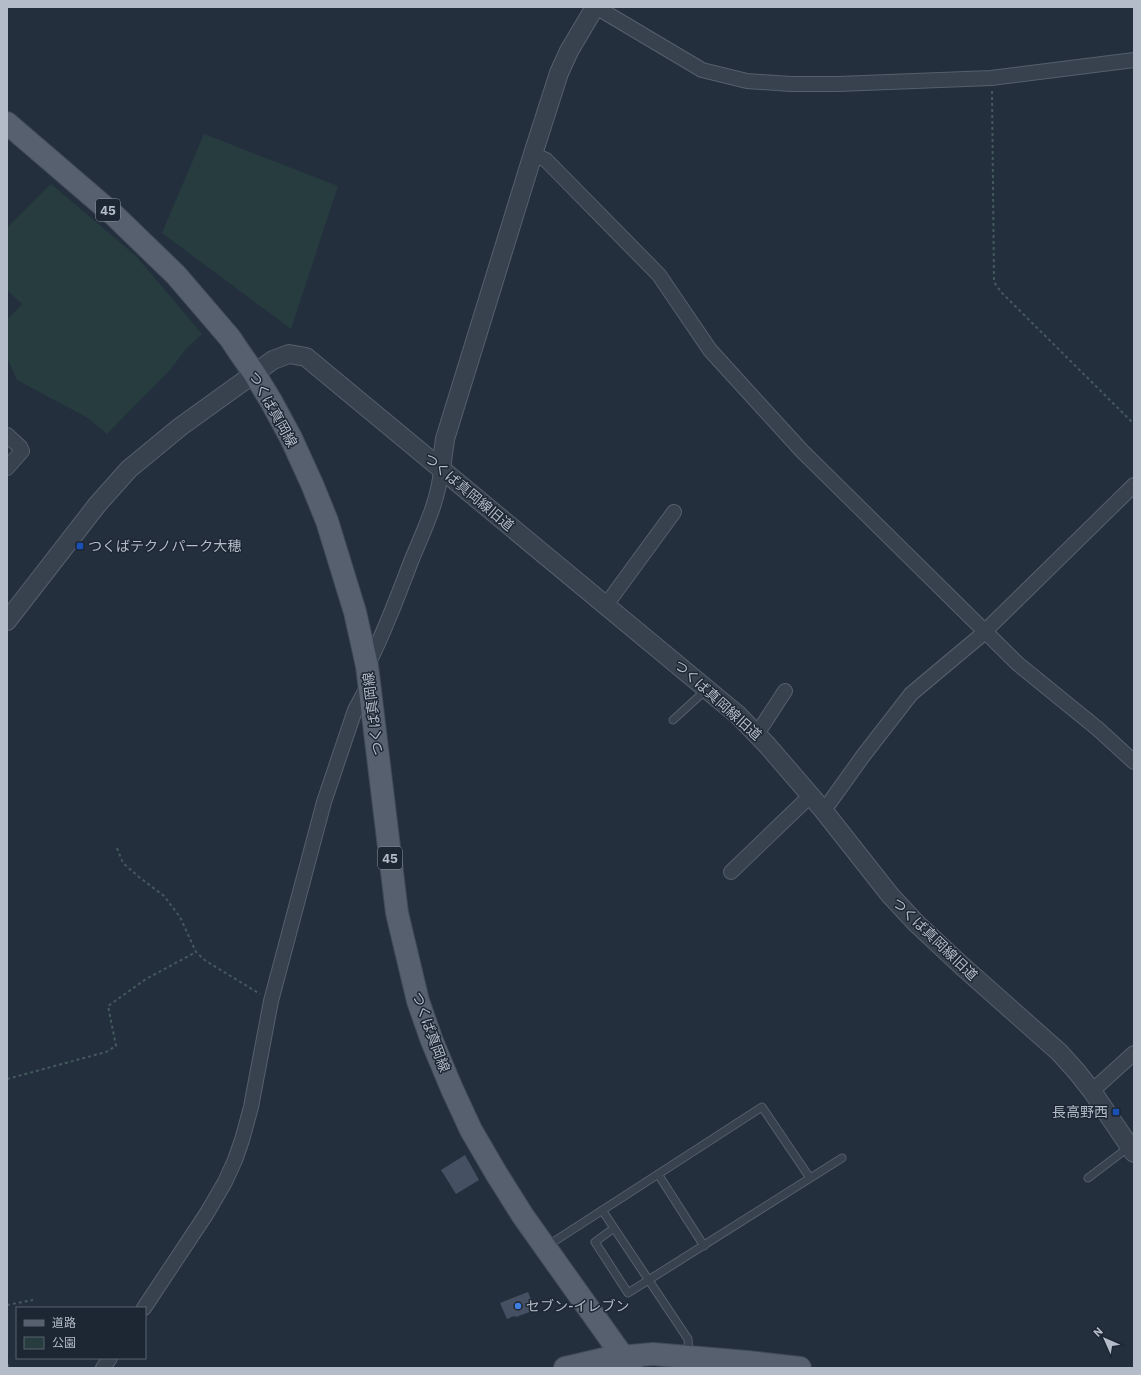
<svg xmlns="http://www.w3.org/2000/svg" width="1141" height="1375" font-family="'IBM Plex Sans','Noto Sans JP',sans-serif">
<rect width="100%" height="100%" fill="#242f3e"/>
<path fill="#263c3f" d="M204 134 338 186 291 329 162 233Z
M51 184 136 256 202 334 186 349 169 371 107 434 88 418 17 380 7 358V320L22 304 7 290V228Z"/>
<path fill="#455162" d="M465 1155 479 1180 456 1194 441 1170Z
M528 1292 535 1310 516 1317 514 1316 507 1319 500 1303Z"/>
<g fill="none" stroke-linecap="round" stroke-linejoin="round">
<g stroke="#565f6c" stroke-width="9">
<path id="service" d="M673 720 707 689
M658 1174 704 1246
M1088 1178 1129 1147
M602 1210 688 1339 689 1354
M614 1228 595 1242 628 1293 842 1158
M547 1246 762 1107 810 1178"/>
</g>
<g stroke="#565f6c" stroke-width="16">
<path id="minor" d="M596 7 702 70 747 81 791 84H838L991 78 1134 60
M533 154 546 160 659 275 710 350 802 451 1018 664 1098 729 1134 762
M7 435 20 447 22 451 7 468
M606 605 674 512
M367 666C385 632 398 595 412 559 424 530 439 500 441 469
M757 734 785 691
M823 810 830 802 863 756 911 694 979 637 1134 485
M731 872 810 796
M1092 1091 1134 1053
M144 1308 207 1213 225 1182 235 1160 242 1140 251 1107 271 1001 324 802 355 710 369 684
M103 1368 110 1358"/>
</g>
<g stroke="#565f6c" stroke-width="20">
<path id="tertiary" d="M441 469 445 439 533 154 559 73 569 51 595 7
M7 621 97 505 129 469 180 427 273 360 289 354 306 357 738 715 767 745 823 810 890 895 916 923 962 966 1059 1052 1077 1072 1092 1091 1134 1153"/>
</g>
<g stroke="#414a57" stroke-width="24">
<path id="primary" d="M7 123 114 215 176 275 230 338 240 353 254 373 271 401 291 438 312 484 327 521 355 612 367 666 397 913 418 1001 432 1041 452 1089 471 1130 496 1173 523 1216 631 1368
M565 1368 608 1358 653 1354 747 1362 800 1368"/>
</g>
<path stroke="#44595c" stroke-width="2" stroke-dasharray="3 3" stroke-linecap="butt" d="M992 91 994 282 1001 292 1134 424
M117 848 123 863 139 877 164 896 180 917 196 952 206 961 260 994
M7 1079 106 1052 116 1046 108 1006 146 979 196 952
M7 1305 33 1300
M7 1364 9 1368"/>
<use href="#service" stroke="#38414e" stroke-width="7"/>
<use href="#minor" stroke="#38414e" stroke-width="14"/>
<use href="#tertiary" stroke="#38414e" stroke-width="18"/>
<use href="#primary" stroke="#56606e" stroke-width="22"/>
</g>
<g fill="#1a4fb4" stroke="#1d2633" stroke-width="1.5">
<rect x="76" y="542" width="8" height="8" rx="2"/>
<rect x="1112" y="1108" width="8" height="8" rx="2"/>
</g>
<circle fill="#3f7fe0" stroke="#1d2633" stroke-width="1.5" cx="518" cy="1306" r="4"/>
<g text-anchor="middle" stroke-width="3" stroke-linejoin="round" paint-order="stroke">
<g fill="#1d2633" stroke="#878f9c" stroke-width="1">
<rect x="96" y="199" width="24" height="22" rx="3"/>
<rect x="378" y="847" width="24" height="22" rx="3"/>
</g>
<g font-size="13" font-weight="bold" fill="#b4bcc9">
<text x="108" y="215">45</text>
<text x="390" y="863">45</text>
</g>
<g font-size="14" fill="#b4bcc9" stroke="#1d2633">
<text transform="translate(273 409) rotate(61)" y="5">つくば真岡線</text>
<text transform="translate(469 492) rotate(40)" y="5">つくば真岡線旧道</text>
<text transform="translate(718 700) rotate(42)" y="5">つくば真岡線旧道</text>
<text transform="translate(373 714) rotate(-97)" y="5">つくば真岡線</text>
<text transform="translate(935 939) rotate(44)" y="5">つくば真岡線旧道</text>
<text transform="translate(431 1032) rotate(70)" y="5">つくば真岡線</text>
</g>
<g font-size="14" fill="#b4bcc9" stroke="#1d2633" text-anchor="start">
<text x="88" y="551">つくばテクノパーク大穂</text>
<text x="1108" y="1117" text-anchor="end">長高野西</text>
<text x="526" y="1311">セブン-イレブン</text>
</g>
</g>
<rect width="1141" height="1375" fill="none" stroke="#b4bcc9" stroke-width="16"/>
<rect x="16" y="1307" width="130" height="52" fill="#1d2633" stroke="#59626f"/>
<rect x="24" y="1320" width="20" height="6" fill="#56606e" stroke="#59626f"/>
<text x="52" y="1327" font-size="12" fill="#b4bcc9">道路</text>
<rect x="24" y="1337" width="20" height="12" fill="#263c3f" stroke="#59626f"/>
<text x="52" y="1347" font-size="12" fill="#b4bcc9">公園</text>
<g transform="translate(1105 1339) rotate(315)" stroke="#1d2633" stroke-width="3" paint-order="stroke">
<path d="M0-3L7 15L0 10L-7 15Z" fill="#b4bcc9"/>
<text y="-6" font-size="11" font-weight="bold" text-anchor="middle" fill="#b4bcc9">N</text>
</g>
</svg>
